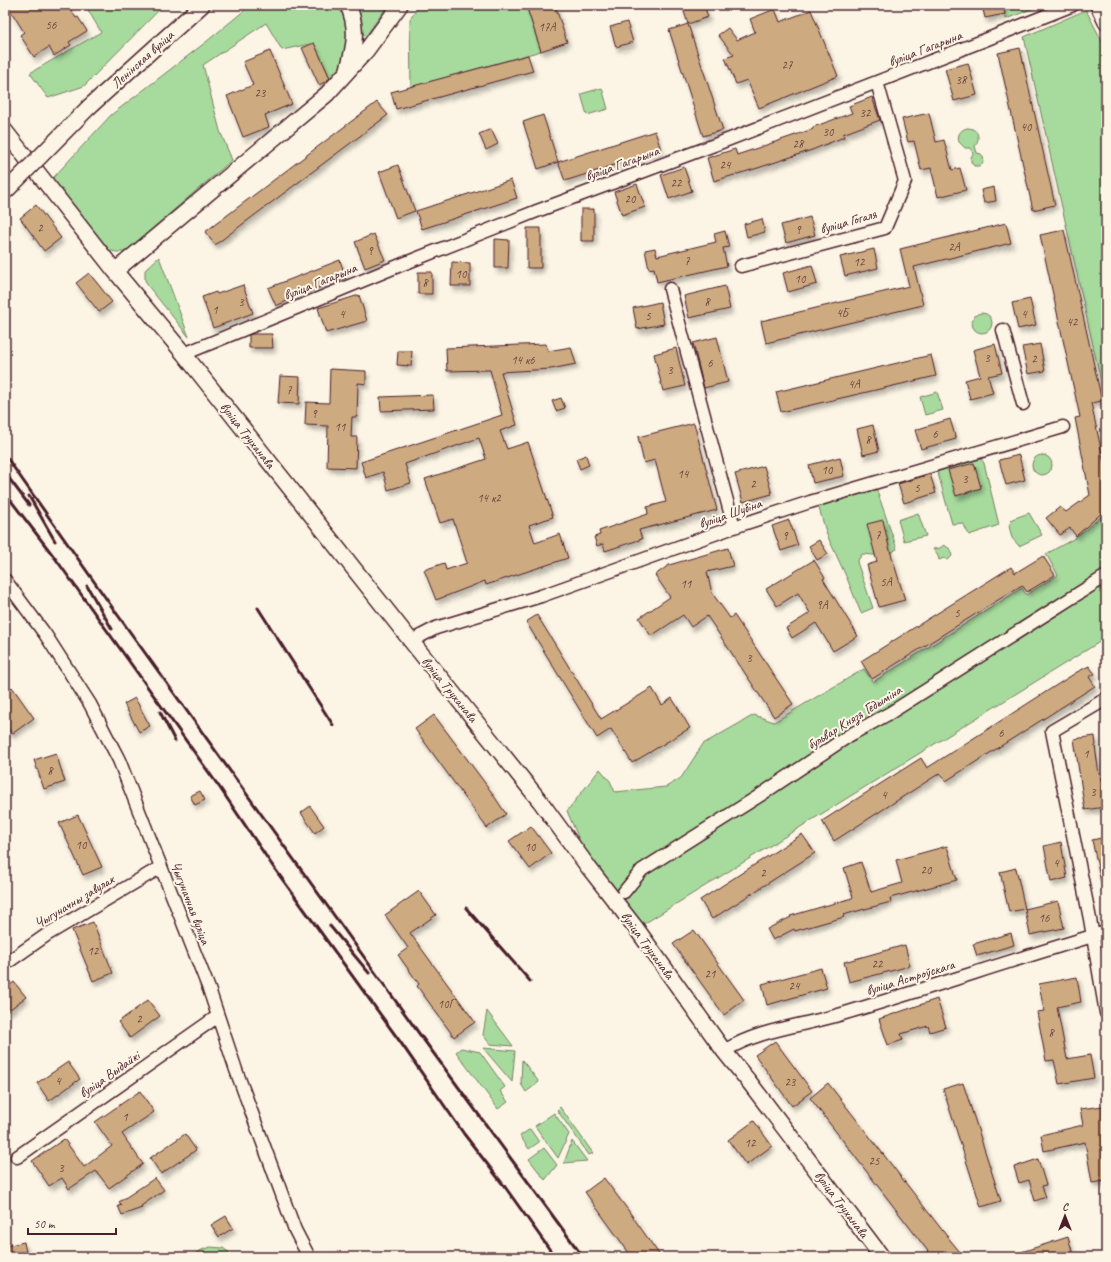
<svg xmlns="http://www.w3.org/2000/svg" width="1111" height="1262" font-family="Caveat,sans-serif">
<defs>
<filter id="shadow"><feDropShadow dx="2.5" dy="4.5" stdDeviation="2" flood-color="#0004"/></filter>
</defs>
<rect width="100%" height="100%" fill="#fcf5e5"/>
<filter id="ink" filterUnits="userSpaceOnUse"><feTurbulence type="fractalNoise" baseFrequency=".025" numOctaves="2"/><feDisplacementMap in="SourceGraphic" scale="8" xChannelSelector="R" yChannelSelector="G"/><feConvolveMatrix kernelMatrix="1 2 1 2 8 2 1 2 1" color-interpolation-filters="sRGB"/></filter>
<g filter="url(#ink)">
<path fill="#a7db9d" stroke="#787d64" d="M85 5H164L84 86 48 98 30 73 101 32Z
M251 5H337L343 12 348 26 346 59 331 80 314 43 282 50 266 23 203 65 220 131 232 160 125 252H116L108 250 52 179 111 115 206 42Z
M356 5H388L366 36 363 34 361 16Z
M420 5H526L541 51 411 87 410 19Z
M1003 5H1042L1006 19Z
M1086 10 1106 49V404L1024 37Z
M602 88 608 109 587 115 581 94Z
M967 128C978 128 981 138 975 146L977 153 981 154C985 158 984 162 980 166H974L971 162V157L973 154 971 148H965L959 142C957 135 960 130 967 128Z
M159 257 189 337 148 286 145 280V270Z
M972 323a10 10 0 1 1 20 0a10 10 0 1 1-20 0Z
M937 392 943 410 925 415 920 397Z
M1032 465a10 10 0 1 1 20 0a10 10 0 1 1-20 0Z
M976 457 981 459 984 463 999 525 969 535 963 523 952 524 937 470Z
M876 488 897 549 885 556 862 554 857 562 873 608 861 613 846 576 827 535 818 505Z
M918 513 926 536 904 541 898 520Z
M1029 513 1042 535 1019 546 1012 538 1009 526 1012 519Z
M1106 513V638L642 925 581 844 567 811 600 769 610 781 615 792 666 787 681 778 703 744 754 715 774 722 864 669 873 682 1022 588 1026 595 1058 575 1046 554 1075 538Z
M944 545 950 549 952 556 948 560 944 558 939 560 938 556 933 549 940 548Z
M487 1011 513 1046 490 1044 483 1035Z
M461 1048 480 1052 505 1087 500 1091 508 1102 498 1109 456 1052Z
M483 1048 515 1051 512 1082Z
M522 1060 539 1082 526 1092 521 1084Z
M560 1107 593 1153 589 1155 557 1110Z
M554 1113 569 1134 558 1158 535 1126Z
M530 1129 539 1142 529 1149 520 1136Z
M572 1141 587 1161 564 1163Z
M544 1148 557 1165 545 1180 529 1159Z
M210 1247 223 1248 235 1257H191L199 1251Z"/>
<path fill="#ceaa80" stroke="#4a1f2b" filter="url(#shadow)" d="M7 5H68L76 18 78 17 87 31 69 42 71 45 54 56 49 47 34 57 20 35 24 32Z
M526 5H555L567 42 541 51Z
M682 5H704L708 17 688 24Z
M982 5H1003L1005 14 985 18Z
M775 9 780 22 811 10 838 76 759 108 747 80 736 84 725 58 734 55 718 35 728 28 737 40 755 32 750 19Z
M627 22 633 42 616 47 610 27Z
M688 24 723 130 703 136 669 30Z
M314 43 330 78 325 82 319 85 302 48Z
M1020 48 1055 205 1033 210 998 53Z
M270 51 292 104 265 115 269 127 243 137 227 96 253 85 243 62Z
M528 55 533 71 396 109 391 92Z
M968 63 977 95 954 101 945 69Z
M872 97 880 120 843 134 844 137 812 150 758 168 714 181 707 158 735 149 737 155 813 129V127L852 113 849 106Z
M377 102 388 115 215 245 205 232Z
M929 113 936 142 944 140 952 170 960 168 966 190 938 197 931 168 921 170 914 141 908 142 902 119Z
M543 115 558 162 538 169 523 122Z
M491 129 498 144 486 150 479 134Z
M655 131 661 150 565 181 558 162Z
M398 165 415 211 396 218 379 172Z
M684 167 692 191 669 199 661 175Z
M511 180 517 198 422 229 416 211Z
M637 184 645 207 622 215 614 192Z
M994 187 996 201 984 203 981 190Z
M36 205 61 238 44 251 20 218Z
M581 209H594V241H581Z
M810 217 815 235 786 243 781 225Z
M762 219 765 232 747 237 744 224Z
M1006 223 1011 243 914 267 923 305 766 343 761 321 909 286 900 249Z
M527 228H541V268H527Z
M1064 230 1102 401 1091 403 1106 472V481H1104L1106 494H1103L1106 509 1076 536 1070 528 1060 535 1046 518 1060 507 1066 512 1090 495 1075 418 1080 417 1040 235Z
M725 231 729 247 723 248 727 266 657 282 654 268 649 269 645 250 655 248 657 256 716 242 714 234Z
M374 234 385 260 365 268 355 242Z
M495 239 509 240 508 268H495Z
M874 249 878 268 845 276 840 257Z
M340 260 346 278 304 293 276 306 268 288Z
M452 262 470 263V286H451Z
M812 265 817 284 788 292 783 273Z
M418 272H432V294H418Z
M89 273 112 302 99 312 76 283Z
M243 285 253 313 213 328 202 297 216 292 217 294Z
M725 286 730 309 689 318 684 296Z
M359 295 367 321 326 333 318 308Z
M1030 299 1036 325 1018 329 1012 303Z
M660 302 664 324 637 329 633 308Z
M252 334H272L273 348H249V335Z
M717 337 728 382 704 388 693 343Z
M546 344 548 351 571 347 576 364 551 369 501 372 517 425 500 431 507 449 528 442 553 517 529 525 535 543 560 534 568 558 486 585 485 581 436 600 424 570 444 563 446 570 467 563 453 519 440 523 425 479 486 459 479 438 405 464 411 483 388 490 383 472 366 478 361 462 502 415 490 370 447 371 446 348Z
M995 344 1002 373 988 376 993 393 970 399 965 380 980 376 973 350Z
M1040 344 1045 371 1028 374 1022 347Z
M676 348 685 386 663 391 654 354Z
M398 351H412L411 366 397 365Z
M931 355 936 376 781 412 776 392Z
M330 369 366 371V384L358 383 357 417H352L351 437H357L356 468 327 467 328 426 305 425 306 402 329 403Z
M280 376 300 377 299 404 278 403Z
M433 395 434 409 381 411 380 397Z
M561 398 565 408 556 411 552 401Z
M950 419 956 439 921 449 915 430Z
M694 423 717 510 639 530 642 539 605 551 603 544 597 546 594 537 600 535 599 531 648 514 647 507 666 502 655 460 644 463 638 437Z
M873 425 879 451 863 455 857 429Z
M586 455 589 465 580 469 576 459Z
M1019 455 1025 480 1006 485 999 460Z
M840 457 844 476 813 483 809 465Z
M974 463 981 488 956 496 948 470Z
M764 466 772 494 743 502 735 474Z
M930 474 936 493 904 503 898 484Z
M789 520 798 545 781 551 772 526Z
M883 520 889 547 905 600 879 607 867 565 877 562 867 524Z
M819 540 828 554 817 560 809 546Z
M728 548 733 566 707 572 712 593 730 618 734 615 793 704 774 717 707 616 691 627 683 615 651 636 639 618 670 597 655 575 669 565Z
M1043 556 1055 575 1027 592 1022 585 872 679 861 661 1011 567 1015 573Z
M814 560 825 578 823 579 858 636 833 651 816 623 792 638 786 628 810 613 798 593 777 606 766 589Z
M537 615 601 719 652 688 662 705 672 698 690 728 632 763 611 729 597 738 526 622Z
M1089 666 1095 674 1089 677 1095 686 946 781 940 773 834 841 822 821 921 758 927 768 1077 672Z
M12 687 34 718 12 734 5 724V692Z
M135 698 150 726 139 732 124 704Z
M434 715 488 787 506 814 487 828 415 729Z
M1095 736 1096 745 1095 746 1099 774H1100L1105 807 1085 810 1074 739Z
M56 753 65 782 44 789 34 760Z
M200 791 205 800 195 805 190 796Z
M310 806 324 826 315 833 301 813Z
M78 815 102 867 83 875 59 823Z
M531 826 551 853 530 869 509 841Z
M802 834 815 853 712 919 700 900Z
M1106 837V887H1102L1092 840Z
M1061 842 1067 878 1051 882 1044 846Z
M947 846 957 880 890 898 891 902 843 915 844 917 795 931 794 929 773 940 767 929 791 917 790 916 852 898 853 897 844 868 861 862 871 892 902 883 896 860Z
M1016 868 1025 909 1009 912 1000 872Z
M419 891 436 915 410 933 475 1022 454 1037 417 986 419 984 398 955 408 948 385 915Z
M1058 901 1064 928 1030 935 1025 909Z
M93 922 113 973 93 981 72 930Z
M694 930 744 1000 724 1015 673 944Z
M1011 933 1014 945 977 956 973 944Z
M905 945 910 966 849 982 844 962Z
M821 968 827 988 767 1005 762 984Z
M1077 977 1081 1002 1057 1007 1067 1059 1090 1055 1094 1078 1059 1084 1054 1060 1046 1061 1037 1012 1044 1011 1039 984Z
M14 982 26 997 5 1013V989Z
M937 999 946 1027 930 1032 928 1026 901 1034 903 1040 888 1045 879 1019Z
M148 1000 160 1016 130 1038 118 1022Z
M775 1041 812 1091 792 1106 755 1055Z
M68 1062 80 1079 49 1101 37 1083Z
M828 1083 946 1235 964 1257H934L927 1250 810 1098Z
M963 1083 1001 1201 981 1207 943 1089Z
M140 1091 154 1112 122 1134 143 1164 109 1188 96 1171 69 1189 62 1178 49 1186 32 1161 64 1139 84 1167 112 1146 95 1122Z
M1103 1106 1106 1126V1181L1092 1183 1085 1142 1044 1151 1041 1135 1083 1125 1080 1109Z
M754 1121 772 1146 746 1165 728 1140Z
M185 1134 196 1150 161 1174 150 1158Z
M1038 1159 1046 1185 1042 1186 1046 1197 1035 1201 1029 1180 1019 1183 1014 1167Z
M155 1178 164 1190 141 1206 142 1208 122 1215 118 1206 122 1205 119 1202Z
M604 1178 628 1210 661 1257H632L585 1192Z
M226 1216 233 1228 219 1237 211 1225Z
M1068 1237 1073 1254 1063 1257H1013L1012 1255Z
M24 1242 27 1257H5V1246Z"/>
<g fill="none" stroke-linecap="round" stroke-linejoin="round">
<g stroke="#4a1f2b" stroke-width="15">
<path id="minor" d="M741 266 885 228 905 181 877 82
M670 289 734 527
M1003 330 1023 404
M184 354 403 264 537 211 717 144 985 40 1073 5
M5 580 45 634 90 704 119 760 209 989 236 1070 295 1230 309 1257
M411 641 436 628 541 596 734 527 810 502 1063 427
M1106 699 1052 731 1090 919 1106 1013
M624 892 642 870 759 796 850 735 890 713 1106 576
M5 964 48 934 161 867
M724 1051C760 1029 802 1026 842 1014 930 988 1018 958 1106 932
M17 1157 218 1016"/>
</g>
<g stroke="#4a1f2b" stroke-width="18">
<path id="major" d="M348 5C358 28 355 45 348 69
M1098 5 1106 22
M89 107 202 5
M5 131 115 271 184 354 411 641 540 801 589 868 636 928 724 1051 750 1083 882 1257
M115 271 327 94 366 51 400 5"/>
</g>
<use href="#minor" stroke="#fcf5e5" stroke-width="12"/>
<use href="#major" stroke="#fcf5e5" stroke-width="15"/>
<path stroke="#4a1f2b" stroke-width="3" d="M5 455 112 607 418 1032 583 1257
M5 473 29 505
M5 493 55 558 220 788 272 865 401 1043 464 1134 505 1187 555 1257
M29 496 55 541
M87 586 112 629
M258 608 333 725
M160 712 175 741
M466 908 530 981
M330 926 369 973"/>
<g stroke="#4a1f2b" stroke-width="18" stroke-linecap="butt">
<path id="major-bridge" d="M5 192 89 107"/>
</g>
<use href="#major-bridge" stroke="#fcf5e5" stroke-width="15"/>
</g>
</g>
<g text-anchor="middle" stroke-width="4" stroke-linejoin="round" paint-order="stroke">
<g font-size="12" fill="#6b4240">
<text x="51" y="29">56</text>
<text x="547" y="31">17А</text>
<text x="787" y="69">27</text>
<text x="961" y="84">38</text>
<text x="260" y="97">23</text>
<text x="865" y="117">32</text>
<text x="1026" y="131">40</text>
<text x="828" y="136">30</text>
<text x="798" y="148">28</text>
<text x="725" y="169">24</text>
<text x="676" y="187">22</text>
<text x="630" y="203">20</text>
<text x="40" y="232">2</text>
<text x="798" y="234">9</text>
<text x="954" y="251">2А</text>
<text x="370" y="255">9</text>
<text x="687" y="265">7</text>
<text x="859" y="266">12</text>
<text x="461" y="278">10</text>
<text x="800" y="283">10</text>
<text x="425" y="287">8</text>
<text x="241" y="306">3</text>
<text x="707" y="306">8</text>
<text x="215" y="314">1</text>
<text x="842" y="317">4Б</text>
<text x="342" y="318">4</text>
<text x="1024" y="318">4</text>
<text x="648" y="320">5</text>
<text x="1072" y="326">42</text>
<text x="987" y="362">3</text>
<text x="1034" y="363">2</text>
<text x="523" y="364">14 к6</text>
<text x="710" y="367">6</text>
<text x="670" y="374">3</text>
<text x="854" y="388">4А</text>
<text x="289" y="394">7</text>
<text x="314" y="418">9</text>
<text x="340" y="431">11</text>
<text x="935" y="438">6</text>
<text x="868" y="444">8</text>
<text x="827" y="474">10</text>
<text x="683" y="478">14</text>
<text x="965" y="483">3</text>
<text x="753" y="488">2</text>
<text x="917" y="492">5</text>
<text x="489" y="502">14 к2</text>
<text x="878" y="539">7</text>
<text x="785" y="540">9</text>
<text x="886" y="586">5А</text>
<text x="686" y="588">11</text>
<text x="822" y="609">9А</text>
<text x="957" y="617">5</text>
<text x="749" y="662">3</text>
<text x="1001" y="737">6</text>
<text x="1086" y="758">1</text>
<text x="50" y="775">8</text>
<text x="1093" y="796">3</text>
<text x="884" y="799">4</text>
<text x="81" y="849">10</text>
<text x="530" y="851">10</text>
<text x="1056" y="867">4</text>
<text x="926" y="874">20</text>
<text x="763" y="877">2</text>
<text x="1044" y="922">16</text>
<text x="93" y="955">12</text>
<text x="877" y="968">22</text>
<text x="710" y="978">21</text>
<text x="794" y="990">24</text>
<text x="446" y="1008">10Г</text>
<text x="139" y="1023">2</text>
<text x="1051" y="1037">8</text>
<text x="58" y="1085">4</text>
<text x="790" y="1086">23</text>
<text x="125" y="1121">1</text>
<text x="750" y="1147">12</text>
<text x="874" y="1165">25</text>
<text x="61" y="1172">3</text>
</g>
<g font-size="14" fill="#4a1f2b" stroke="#fcf5e5">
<text transform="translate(925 48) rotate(-21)" y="5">вуліца Гагарына</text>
<text transform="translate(142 59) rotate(-42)" y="5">Ленінская вуліца</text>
<text transform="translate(622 163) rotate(-20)" y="5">вуліца Гагарына</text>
<text transform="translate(848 221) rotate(-16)" y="5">вуліца Гогаля</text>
<text transform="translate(320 281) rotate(-22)" y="5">вуліца Гагарына</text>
<text transform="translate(248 435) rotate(52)" y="5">вуліца Труханава</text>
<text transform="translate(730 513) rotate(-19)" y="5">вуліца Шубіна</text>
<text transform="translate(450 689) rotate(51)" y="5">вуліца Труханава</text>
<text transform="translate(854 717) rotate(-32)" y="5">бульвар Князя Гедыміна</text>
<text transform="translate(74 901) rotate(-31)" y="5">Чыгуначны завулак</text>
<text transform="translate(191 903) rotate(69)" y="5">Чыгуначная вуліца</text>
<text transform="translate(648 945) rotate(54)" y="5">вуліца Труханава</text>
<text transform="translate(910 977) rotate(-17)" y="5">вуліца Астроўскага</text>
<text transform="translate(109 1074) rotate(-35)" y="5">вуліца Выдайкі</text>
<text transform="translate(842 1204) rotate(53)" y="5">вуліца Труханава</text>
</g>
</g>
<rect width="1111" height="1262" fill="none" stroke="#fcf5e5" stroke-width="20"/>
<rect x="10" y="10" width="1091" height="1242" fill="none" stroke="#4a1f2b" stroke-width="1.5" filter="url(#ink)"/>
<g transform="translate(1065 1216)" stroke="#fcf5e5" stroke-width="3" paint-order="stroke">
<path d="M0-3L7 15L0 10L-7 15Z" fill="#4a1f2b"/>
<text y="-6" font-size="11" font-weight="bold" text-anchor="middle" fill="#4a1f2b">С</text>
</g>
<path d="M28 1228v6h88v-6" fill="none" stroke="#4a1f2b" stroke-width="2"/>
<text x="34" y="1228" font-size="12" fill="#4a1f2b" stroke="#fcf5e5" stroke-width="3" paint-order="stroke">50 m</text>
</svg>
